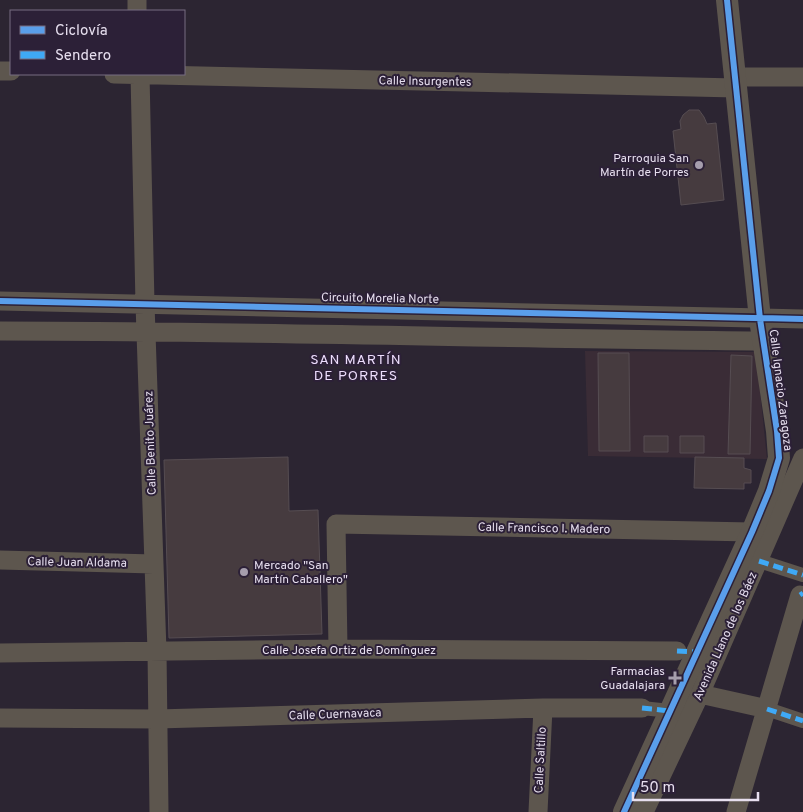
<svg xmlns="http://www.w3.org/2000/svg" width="803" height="812" font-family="Overpass,sans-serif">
<rect width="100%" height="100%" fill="#2c2532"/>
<path fill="#3a2c36" d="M585 351 756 352 767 459 588 456Z"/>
<path fill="#463b3f" stroke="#564d52" d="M689 110H699L704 117 707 124 716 123 724 200 681 205 673 131 681 129 680 121 683 115Z
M598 353H629L630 451H599Z
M731 355 752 356 750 454H728Z
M644 436H668V452H644Z
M680 436H704V453H680Z
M288 457 289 511 318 510 322 634 169 638 164 460Z
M695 457 744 458V468L751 470V483H744V489L694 488Z"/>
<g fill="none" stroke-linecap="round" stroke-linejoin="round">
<path stroke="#5d564e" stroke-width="14" d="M759 561 803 575
M642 708 670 711
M767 709 803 721"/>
<path stroke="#5d564e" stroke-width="19" d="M137 0V11
M0 71H11
M114 74 736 88
M140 74 145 304 157 651 159 812
M735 77H803
M0 301 803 319
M0 331C254 331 509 339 763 341
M0 560 154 564
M338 649 336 524 752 532
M0 653 338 649 677 651
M700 694 767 709
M0 718 157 719 543 708H642
M538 812 543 708
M644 812 700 694 803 458
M736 812 800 595"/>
<path stroke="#5d564e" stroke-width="22" d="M624 812 752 532 769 491 779 458 777 431 760 319 727 0"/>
<path stroke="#3fa9f5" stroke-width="5" stroke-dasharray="10 5" stroke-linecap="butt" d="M759 561 803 575
M800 595 803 593
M677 651 698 652
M642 708 670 711
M767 709 803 721"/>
<g stroke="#2c2037" stroke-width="9">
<path id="cycleway" d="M0 301 803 319
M624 812 752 532 769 491 779 458 777 431 760 319 727 0"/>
</g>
<use href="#cycleway" stroke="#5a9eea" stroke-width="6"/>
</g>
<g fill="#a69ead" stroke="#2c2037" stroke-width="2">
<circle cx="699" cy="165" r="5"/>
<circle cx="244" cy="572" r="5"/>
<path d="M672.5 670.5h5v5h5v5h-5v5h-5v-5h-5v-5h5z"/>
</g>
<g text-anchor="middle" stroke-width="4" stroke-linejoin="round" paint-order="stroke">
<g font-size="12" fill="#e7dfef" stroke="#2c2037">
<text transform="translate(425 81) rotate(1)" y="4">Calle Insurgentes</text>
<text transform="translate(380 298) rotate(1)" y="4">Circuito Morelia Norte</text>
<text transform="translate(781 390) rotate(83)" y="4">Calle Ignacio Zaragoza</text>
<text transform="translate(150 443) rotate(-92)" y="4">Calle Benito Juárez</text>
<text transform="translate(544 528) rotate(1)" y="4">Calle Francisco I. Madero</text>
<text transform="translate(77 562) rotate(1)" y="4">Calle Juan Aldama</text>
<text transform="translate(725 636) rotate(-66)" y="4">Avenida Llano de los Báez</text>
<text x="349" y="654">Calle Josefa Ortiz de Domínguez</text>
<text transform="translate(335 714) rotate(-2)" y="4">Calle Cuernavaca</text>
<text transform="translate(540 760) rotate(-87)" y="4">Calle Saltillo</text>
</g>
<g font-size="12" fill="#e7dfef" stroke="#2c2037" text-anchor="end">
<text x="689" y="162">Parroquia San<tspan x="689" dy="14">Martín de Porres</tspan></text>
<text x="254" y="569" text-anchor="start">Mercado "San<tspan x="254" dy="14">Martín Caballero"</tspan></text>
<text x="665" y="675">Farmacias<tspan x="665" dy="14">Guadalajara</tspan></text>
</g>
<g font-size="14" letter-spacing="1" fill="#ecddfc" stroke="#2c2037">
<text x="356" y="364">SAN MARTÍN<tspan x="356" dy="16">DE PORRES</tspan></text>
</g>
</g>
<rect x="10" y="10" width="175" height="65" fill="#2c2037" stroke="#776c81"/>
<rect x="20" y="26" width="25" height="8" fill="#5a9eea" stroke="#776c81"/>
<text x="55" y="35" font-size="15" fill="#e7dfef">Ciclovía</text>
<rect x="20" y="51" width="25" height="8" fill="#3fa9f5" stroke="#776c81"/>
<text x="55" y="60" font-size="15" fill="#e7dfef">Sendero</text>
<path d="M633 792v8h125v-8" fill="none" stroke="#e7dfef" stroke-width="2.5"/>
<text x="640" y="792" font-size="15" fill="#e7dfef" stroke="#2c2037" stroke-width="4" paint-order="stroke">50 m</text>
</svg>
